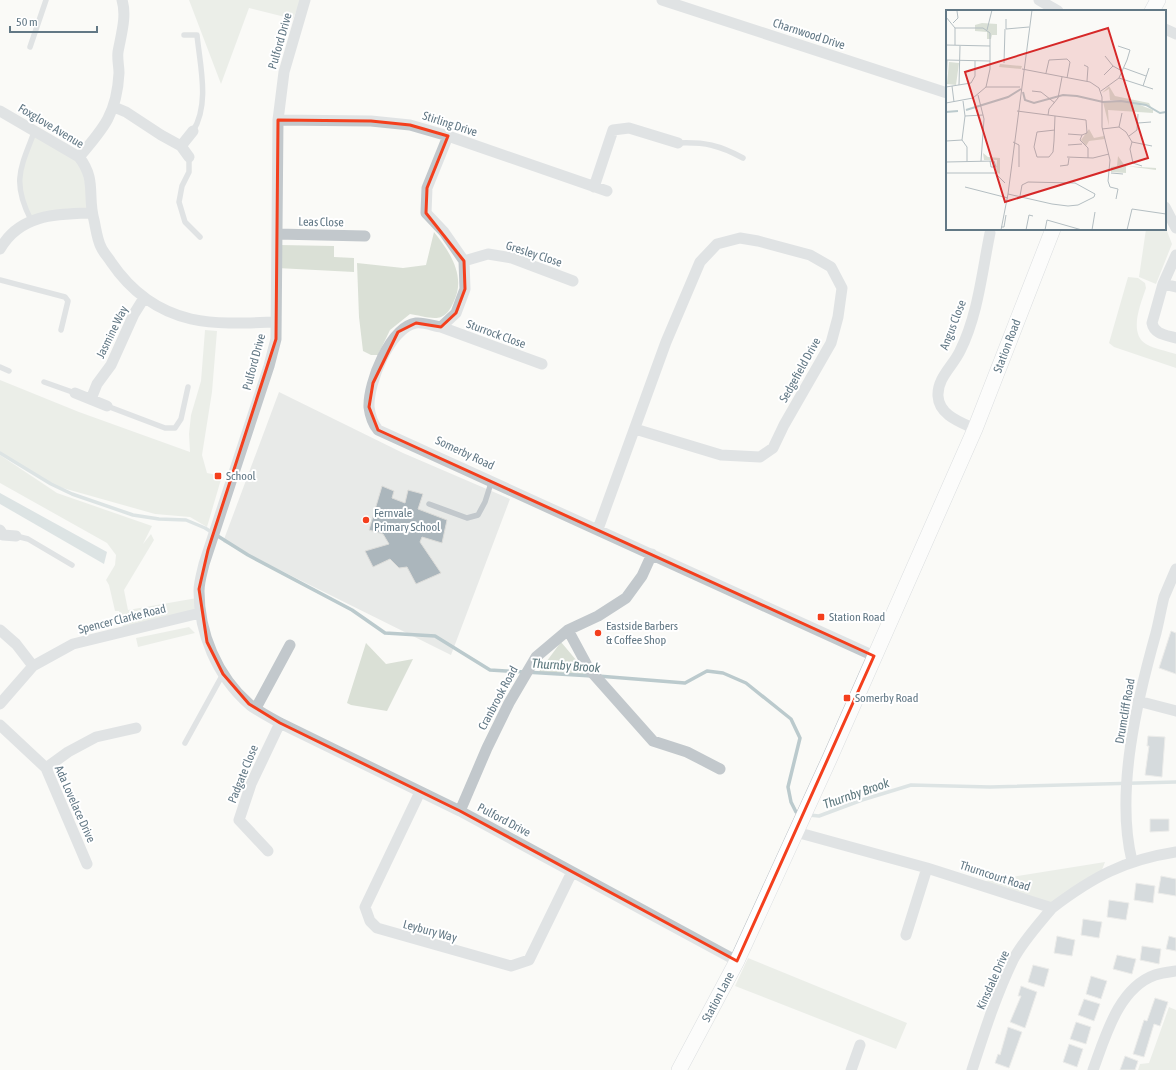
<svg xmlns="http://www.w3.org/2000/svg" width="1176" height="1070" font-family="'Asap Condensed',sans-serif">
<rect width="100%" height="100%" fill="#fafaf7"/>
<path fill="#e8eae8" d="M279 392 403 453 510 499 451 655 223 542Z"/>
<path fill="#dae0d6" d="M189 0H301L293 19 249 8 221 84Z
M34 132 79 157 92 213 31 220 24 207 20 167Z
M1165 226 1172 244 1156 284 1139 277 1146 229H1165Z
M434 232C450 252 466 276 454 301 451 308 448 314 441 317 433 320 418 315 410 314L390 330 378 355H371L363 351 359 317 357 263 403 268 426 265Z
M280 245 334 246V257L354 258V272L277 268Z
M1128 277 1138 278 1145 283 1146 288C1141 303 1128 333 1146 344 1154 349 1167 351 1176 354V368L1114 347 1109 343Z
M205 330 217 331 212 392 202 455 207 473 222 476 207 527 190 517 155 514 52 485 0 453V380L79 412 190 452 189 434 191 415 201 381Z
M0 455 57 493 152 526 143 544 151 534 154 540 124 590 128 610 197 598 200 613 124 631 119 611H115L109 585 106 580 115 565 116 555 107 543 0 483Z
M189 627 195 633 138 647 136 638Z
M561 642 587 673 584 675 538 673Z
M366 643 386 664 413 659 387 711 351 705 347 703Z
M1105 862 1100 875 1052 908 974 883Z
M748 958 907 1023 896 1049 735 986Z
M1169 1007 1176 1010V1070H1138L1140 1064 1149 1063Z"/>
<path fill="#bbcacd" d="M0 493 107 552 104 564 0 504Z"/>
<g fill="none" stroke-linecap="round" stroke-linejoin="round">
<path stroke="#bbcacd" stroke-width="3.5" d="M0 453 51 484 72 494 133 515 159 519 186 520 205 528 248 555 352 610 385 633 435 636 490 670 592 676
M598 676 685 683 707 671 723 673 746 683 791 719 800 738 788 787 791 802 796 812 801 813
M809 815 819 816 862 800 911 785 990 787 1176 782"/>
</g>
<path fill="#abb6bc" stroke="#dcdcd9" d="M382 486 394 491 392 498 405 503 408 490 423 494 418 509 447 520 442 543 422 537 420 542 441 573 416 584 407 567 399 568 390 559 373 567 365 551 389 544 383 534 369 530Z
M1171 631 1176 633V674L1159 668Z
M1148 736 1165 737 1162 777 1145 775 1149 746H1147Z
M1150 819H1169V831L1150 832Z
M1161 876 1176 879V896L1158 893Z
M1136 883 1155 886 1153 903 1134 900Z
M1109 900 1129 903 1126 920 1107 917Z
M1083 919 1102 922 1099 938 1081 935Z
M1057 936 1075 940 1072 956 1054 953Z
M1169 936 1176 938V951L1166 949Z
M1142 946 1161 949 1159 964 1140 960Z
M1117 955 1136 959 1132 974 1113 969Z
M1033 965 1049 969 1044 987 1028 982Z
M1091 976 1107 981 1101 999 1086 994Z
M1021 986 1037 992 1025 1028 1010 1022 1021 996H1018Z
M1155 998 1168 1002 1160 1026 1154 1024 1144 1057 1133 1054 1144 1020 1147 1021Z
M1084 999 1100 1004 1094 1021 1078 1015Z
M1076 1022 1091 1027 1086 1044 1070 1039Z
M1008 1027 1022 1032 1009 1068 995 1063 998 1054 1000 1055Z
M1069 1044 1083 1049 1077 1067 1063 1062Z
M1125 1056 1138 1061 1135 1070H1120Z"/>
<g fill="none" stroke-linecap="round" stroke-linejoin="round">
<g stroke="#b7bec3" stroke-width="16">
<path id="secondary" d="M1152 11 1158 0
M679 1070 737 961 829 760 975 429 1053 229"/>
</g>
<path stroke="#c2c8cc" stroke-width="5.5" d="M184 35H197C200 66 210 104 193 131
M30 47 46 0
M678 143C705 142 719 145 743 158
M189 157V172L182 186 179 202 185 222 200 237
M31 220C11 181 21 167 35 130
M0 280 65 297 68 301 61 330
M0 367 9 371
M44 382 75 393
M107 406 165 428H175L181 419 188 387
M429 504 467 518 478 515 485 502 492 480
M16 536 28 539 72 565
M185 743 223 674"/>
<path stroke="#c2c8cc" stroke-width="11" d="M305 0 284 72 278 120 276 339 269 366 204 564C202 573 199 582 199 591 199 633 217 676 249 704 257 711 270 717 280 723L460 811 737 961
M662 0 947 93
M1039 0 1058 11
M1165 29 1176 34
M114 107 126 112 161 135 181 146 189 157
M0 111 79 157C97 180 87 196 94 220 96 229 97 239 101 247 103 252 108 257 111 262 130 290 157 311 191 319 219 325 248 323 276 322
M278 120 371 121 410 125 448 136 607 191
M448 136 427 188 426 213 444 232 464 261 465 289 456 313 441 327C434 326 423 322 416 323 390 327 368 383 369 407 370 415 373 424 378 430L874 656
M181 146 193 131
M79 157C104 128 117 113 119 73 119 66 117 59 118 52 121 35 127 16 122 0
M594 187 613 130 629 128 678 143
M1165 207 1176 228
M277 234 365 236
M0 249C20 214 56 214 92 213
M464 261 488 254 512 258 573 281
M1163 284 1176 255
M1176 287 1163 284 1152 323C1154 334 1166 335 1176 338
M441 327 542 364
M75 393 107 406
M91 399 97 384 111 365 134 314 144 298
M975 429C960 422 939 415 938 396 937 378 953 366 960 351 978 315 982 272 990 233
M598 529 666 342 700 262 717 244 740 238 758 241 810 255 831 267 842 288 838 317 831 343 784 425 773 448 760 457 721 455 635 429
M0 530 3 535 16 536
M0 630 16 644 33 666
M568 630 589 669 653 741 687 752 720 769
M1138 701 1176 711
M0 704 33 666 73 644 200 613
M256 708 290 645
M0 725 46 768 87 864
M46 768 68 752 96 737 136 728
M420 792 365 907 370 921 377 928 511 966 529 960 572 872
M460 811 487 748 509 703 536 657 568 630 598 616 626 598 642 576 652 554
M796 832 927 868 1052 908C1093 877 1124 860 1176 852
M268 851 239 820 251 784 280 723
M1132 861C1115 792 1137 700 1156 633 1159 621 1161 609 1164 597 1168 588 1172 578 1176 569
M906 935 927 868
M851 1070 860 1045
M972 1070C984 1033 996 995 1013 960 1023 941 1038 925 1052 908
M1093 1070C1105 1038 1118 988 1155 975 1161 973 1169 972 1176 971"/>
<use href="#secondary" stroke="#fff" stroke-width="15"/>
</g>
<path d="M0 0H1176V1070H0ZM278 120 371 121 410 125 448 136 427 188 426 213 464 261 465 289 456 313 441 327 416 323 398 332 373 383 369 407 378 430 874 656 737 961 460 811 280 723 249 704 223 674 207 642 199 589 208 550 276 339Z" fill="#fafaf7" fill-opacity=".55" fill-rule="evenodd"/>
<path fill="none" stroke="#f43f1d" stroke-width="3" stroke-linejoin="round" d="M278 120 371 121 410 125 448 136 427 188 426 213 464 261 465 289 456 313 441 327 416 323 398 332 373 383 369 407 378 430 874 656 737 961 460 811 280 723 249 704 223 674 207 642 199 589 208 550 276 339Z"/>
<g fill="#f43f1d" stroke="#fff" stroke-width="1.5">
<rect x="214" y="472" width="8" height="8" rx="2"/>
<circle cx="366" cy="520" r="4"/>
<rect x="817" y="613" width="8" height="8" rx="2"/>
<circle cx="598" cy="633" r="4"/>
<rect x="843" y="694" width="8" height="8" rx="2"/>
</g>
<g text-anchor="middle" stroke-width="4" stroke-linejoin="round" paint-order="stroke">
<g font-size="12" fill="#627885" stroke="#fff">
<text transform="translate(809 34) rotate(18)" y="4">Charnwood Drive</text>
<text transform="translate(280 41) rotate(-74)" y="4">Pulford Drive</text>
<text transform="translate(450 124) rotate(18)" y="4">Stirling Drive</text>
<text transform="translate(51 126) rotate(31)" y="4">Foxglove Avenue</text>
<text transform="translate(321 222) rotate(1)" y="4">Leas Close</text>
<text transform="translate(534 254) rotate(18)" y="4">Gresley Close</text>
<text transform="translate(953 325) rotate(-69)" y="4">Angus Close</text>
<text transform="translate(112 332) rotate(-64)" y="4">Jasmine Way</text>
<text transform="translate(496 334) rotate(20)" y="4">Sturrock Close</text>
<text transform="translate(1007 346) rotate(-69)" y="4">Station Road</text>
<text transform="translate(254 362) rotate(-75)" y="4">Pulford Drive</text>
<text transform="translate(800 370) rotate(-61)" y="4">Sedgefield Drive</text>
<text transform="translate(465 453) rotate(25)" y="4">Somerby Road</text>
<text transform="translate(122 619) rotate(-14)" y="4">Spencer Clarke Road</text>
<text transform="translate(498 698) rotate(-62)" y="4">Cranbrook Road</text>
<text transform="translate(1125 711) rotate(-80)" y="4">Drumcliff Road</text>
<text transform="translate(243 774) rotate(-68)" y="4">Padgate Close</text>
<text transform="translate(75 804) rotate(66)" y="4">Ada Lovelace Drive</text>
<text transform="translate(504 820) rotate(28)" y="4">Pulford Drive</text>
<text transform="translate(995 876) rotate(18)" y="4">Thurncourt Road</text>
<text transform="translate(430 931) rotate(15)" y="4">Leybury Way</text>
<text transform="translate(993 980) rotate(-66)" y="4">Kinsdale Drive</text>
<text transform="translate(718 997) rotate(-62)" y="4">Station Lane</text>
</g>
<g font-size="12" fill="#627885" stroke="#fff" text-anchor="start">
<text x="226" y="480">School</text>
<text x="374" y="517">Fernvale<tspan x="374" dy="14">Primary School</tspan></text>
<text x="829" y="621">Station Road</text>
<text x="606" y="630">Eastside Barbers<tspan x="606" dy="14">&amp; Coffee Shop</tspan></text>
<text x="855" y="702">Somerby Road</text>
</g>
<g font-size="13" font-style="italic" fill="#5d787e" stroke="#fff">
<text transform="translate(566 665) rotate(4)" y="5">Thurnby Brook</text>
<text transform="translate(856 793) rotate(-19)" y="5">Thurnby Brook</text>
</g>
</g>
<g transform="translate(946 10)">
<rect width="220" height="220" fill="#fafaf7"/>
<path d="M36 13 51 14V25H46L45 29H41V22L29 21V15ZM3 52 13 53 10 75 1 74ZM54 54 76 56 75 59 53 57ZM163 76 169 86 203 93 206 99 201 95H194L207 100V103L162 100 163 116 157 92 177 91 164 90 163 79 156 83ZM143 119 148 128 158 126 159 129 143 131 140 136 135 130ZM37 143 42 147 54 148V164L50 162 51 150H38ZM172 146 179 156 210 158V160L180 156V163L165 162V157L171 156Z" fill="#dae0d6"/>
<path fill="none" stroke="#bbcacd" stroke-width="2" d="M77 82 79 90 88 93 117 85 131 86 157 92 175 91 200 95 214 103 220 102M20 100 62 87 75 79M0 102 12 101"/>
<path fill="none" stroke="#b4bec2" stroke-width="1" d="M0 7 9 18V35M60 9V19L83 17M7 13 12 8 11 1M9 18H37L44 23V59L40 77M41 20 46 0M0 35 44 36M159 46 167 56 176 61M0 50 44 51M58 53 59 19M138 55 142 57 141 71M178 58 200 66M76 59 144 72 153 78 156 87V117L164 150 162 171 164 177 172 179 170 189M100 63 103 50 121 49 124 52 121 68M158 65 167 56M173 68 207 79M13 75 14 36M6 76 8 92M197 76 203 58M0 77 25 73 29 66V51M0 77 1 50M86 81 95 82 109 93M155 81 173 68 181 50 184 40 172 36M32 85 38 109 35 151M17 91 19 106 16 130 21 137V152M0 93 27 88 40 77H74M71 101 140 110 141 123 136 125 134 130 142 138V148M102 105 103 99 112 88 116 67M19 106 37 105M192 113 205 112M173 117 176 103M156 119 173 117 180 122 186 132 206 136M109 120 91 122 88 137 91 147H103L107 142 108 131 109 106M122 124 136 125M183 126 191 120 192 104M0 131 16 130M67 132 73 135V157M186 132 184 139 187 153 196 156M122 135 136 134M121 147 147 148 163 144M0 152 48 151 50 157H45L44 151M114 156 122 155 123 148M0 163H49L59 173M165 163 177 164M19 177 62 188M62 184 106 194 122 196 132 195 148 187 149 184 129 173 82 172 76 175 74 186M55 217H58L60 205M55 220 62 184 86 0M80 220 83 205 87 206M99 220 101 210 136 220M146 220 149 202M181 220 186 199 220 204"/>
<path fill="#d62828" fill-opacity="0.15" stroke="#d62828" stroke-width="2" d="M162 18 202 148 59 192 19 62Z"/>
<rect width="220" height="220" fill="none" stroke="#627885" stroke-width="2"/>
</g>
<path d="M10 26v6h87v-6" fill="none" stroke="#627885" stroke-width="2"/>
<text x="16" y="26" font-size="12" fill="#627885" stroke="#ffffff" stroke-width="3" paint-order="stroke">50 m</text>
</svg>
